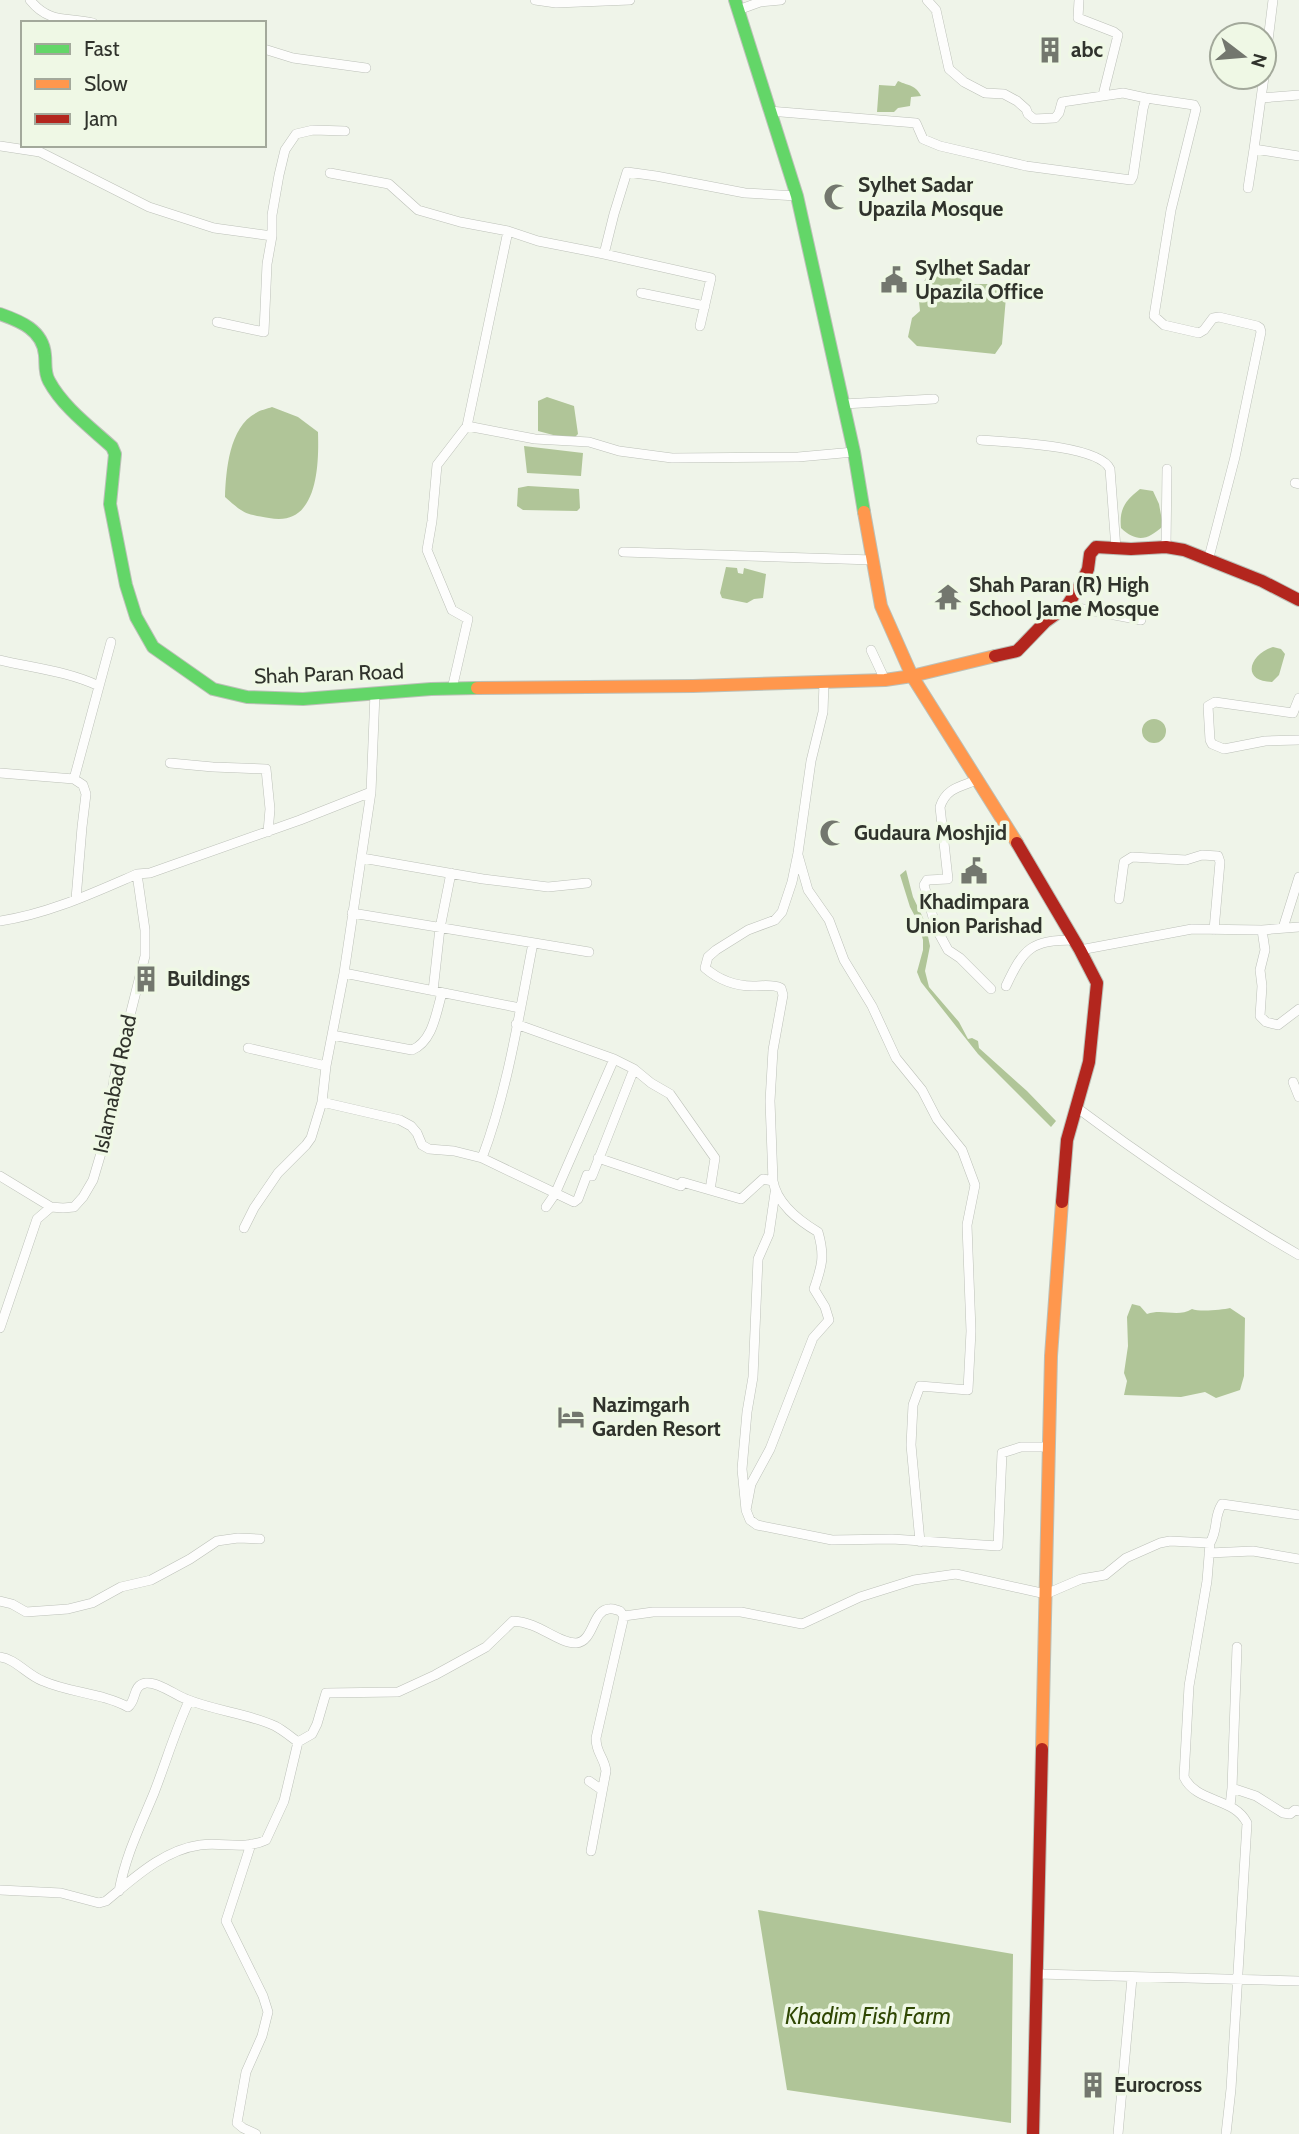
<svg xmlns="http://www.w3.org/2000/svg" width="1299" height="2134" font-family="Cabin,sans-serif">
<rect width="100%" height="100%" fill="#eff4e9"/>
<path fill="#b0c598" d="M898 81C909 86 916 85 921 96L911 97 910 106 898 108 894 112H877L879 85 895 86Z
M928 275C941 278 946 275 959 276L965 284H1002L1006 297 1002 344 995 354 917 346 908 337 912 318 920 311 918 291Z
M547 397 574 406 578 434 572 440 538 431V401Z
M272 407 298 417 318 432C319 465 318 528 269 518 245 514 244 514 225 497 226 471 229 427 256 413 260 410 267 409 272 407Z
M524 446 583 453 581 476 527 473Z
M528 486 579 489 580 508 577 511 523 510 517 506 518 488Z
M1140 489 1153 491 1159 504 1163 526C1148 540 1137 543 1121 528 1119 509 1125 501 1140 489Z
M726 567 737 568 738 573 743 574 744 568 766 574 763 598 754 599 747 603 722 598 720 593Z
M1273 647 1281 649 1285 654 1279 675 1272 682C1240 681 1250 654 1273 647Z
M1142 731a12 12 0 1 1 24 0a12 12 0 1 1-24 0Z
M906 870 913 897 925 922 930 946 925 971 929 987 959 1022 968 1039 972 1038 978 1041 979 1048 1027 1091 1056 1121 1051 1127 978 1054 921 982 917 972 923 950V940L918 922 910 907 900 875Z
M1132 1304 1140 1306 1147 1314C1163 1308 1177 1318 1192 1309 1199 1312 1222 1310 1230 1308L1245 1318 1244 1376 1240 1390 1216 1398 1205 1392 1181 1397 1124 1395 1127 1381 1124 1373 1128 1346 1127 1317Z
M758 1910 1013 1954 1011 2123 787 2090Z"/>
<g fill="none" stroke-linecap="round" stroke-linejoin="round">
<g stroke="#bcc0b8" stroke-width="10">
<path id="street" d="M30 0C49 24 68 17 93 23
M535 0 556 3 630 0
M927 0 936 10 949 69 964 82 985 93 1004 94 1017 101 1026 109 1028 114 1034 119 1055 118 1059 113 1062 102 1123 93 1146 98
M1079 0 1078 18 1114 32 1118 35 1103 95
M738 10 760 2 781 0
M264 49 293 58 366 68
M1264 73 1273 0
M1261 98 1264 77
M769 111 916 123 923 139 940 146 1026 166 1131 180 1133 176 1143 109 1146 98 1194 105 1196 109 1171 210 1154 316 1164 325 1199 333 1204 330 1213 318 1219 317 1257 326 1260 328 1261 332 1235 457 1208 561
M0 146 40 152 149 207 214 228 272 236 267 264 264 332 217 322
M1254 149 1261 98 1299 95
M330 173 389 184 418 210 460 222 508 231 538 241 604 254 614 214 627 172 656 176 745 193 797 196
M1248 188 1254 149 1299 156
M508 231 467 426 535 439 589 442 619 451 672 458 798 457 854 452
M272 236V215L279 175 285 150 296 134 313 130 345 131
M604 254 711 278 700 326
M641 293 705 306
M843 404 934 399
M981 440C1007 442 1099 445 1110 469L1116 549
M1295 483 1299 484
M1166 547 1167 469
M623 552 873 560
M1067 606 1141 620
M871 650 885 680
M0 660C33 668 67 671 99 686
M452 689 468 619 452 610 427 550 432 521 437 465 467 426
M1299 698 1293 713 1215 702 1208 706 1210 740 1212 744 1224 749 1265 741 1299 740
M170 763 213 767 266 769 270 809 268 832
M0 773 74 779 83 785 86 794 82 827 76 899
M74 779 111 642
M977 780C960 787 946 788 940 807L948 879 927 880 924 885 936 928 948 950 960 958 991 989
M798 855 808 890 829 920 844 960 872 1006 896 1058 922 1090 937 1119 962 1150 975 1185 967 1225 971 1331 968 1390 920 1386 913 1405 911 1445 920 1542
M362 858 483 879 548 887 587 883
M1119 899 1124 862 1132 857 1186 860 1202 855 1218 856 1220 862 1214 930
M352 913 589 952
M0 921C48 914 93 893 137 874L150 873 300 820 371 792
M1283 928 1299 877
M1262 930 1265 950 1260 970 1262 986 1260 1016 1266 1022 1278 1025 1299 1009
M1080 950 1192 929 1262 930 1299 927
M344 973 520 1008
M1006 986C1024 948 1031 940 1074 940
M433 991 440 928 451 873
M516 1024 614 1059 634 1069 651 1083 670 1094 715 1158 710 1190
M332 1035 412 1050C433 1041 436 1013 442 993
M248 1048 326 1066
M1293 1082 1299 1097
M322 1102 400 1120 411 1126 417 1133 422 1145 429 1149 454 1151 482 1158 574 1202 578 1199 587 1175 592 1176 634 1069
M1076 1107C1148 1161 1221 1210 1299 1255
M482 1158C508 1089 519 1015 533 943
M598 1158 681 1186 682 1182 741 1199 763 1179 773 1181
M0 1176 51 1207 63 1208 74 1207 83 1197 93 1180 104 1143 114 1079 145 956V930L137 874
M775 1193 769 1234 758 1259 753 1377 747 1412 742 1469 746 1510 750 1520 757 1525 832 1540 892 1539 998 1546 1002 1453 1021 1447H1049
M546 1207 555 1194 614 1059
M244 1228 254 1208 278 1173 306 1145 311 1138 322 1102 326 1066 344 973 371 792 375 693
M0 1328 37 1219 51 1207
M746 1510 751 1484 770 1449 813 1338 829 1320 825 1307 814 1289C822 1266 825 1256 818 1232 798 1220 777 1204 773 1181L770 1101 773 1050 783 995 781 988C772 984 763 986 753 986 734 986 719 980 705 968L708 957 716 950 748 930 775 920 782 912 792 882 798 853 811 761 823 712 824 682
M1210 1543 1207 1581 1189 1686 1184 1777C1196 1803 1234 1797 1247 1823L1231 2089 1226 2134
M1209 1553 1253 1551 1299 1559
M0 1601 12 1604 26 1612 68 1609 92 1603 121 1587 151 1580 190 1559 217 1541 238 1538 260 1539
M0 1657C16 1659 27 1675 43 1681 70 1693 102 1693 128 1707 137 1700 132 1685 146 1683 159 1682 175 1695 186 1699 215 1711 247 1713 275 1726 283 1730 291 1737 298 1742
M589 1781 602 1790
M1232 1788 1256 1796 1283 1813 1290 1814 1295 1810 1299 1811
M1230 1806 1232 1788 1237 1647
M251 1844 226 1921 263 1996 268 2012 262 2036 246 2072 237 2123 243 2128 256 2134
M591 1851 606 1771C604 1756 596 1754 596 1738L624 1616
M0 1890 61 1893 99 1903 106 1901C133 1879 163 1850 200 1845 222 1842 245 1850 266 1840L284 1801 298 1742 312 1734 317 1724 326 1693 398 1692 435 1675 486 1647 513 1621C539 1622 557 1643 576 1643 594 1642 592 1610 609 1609 612 1608 616 1610 620 1611L624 1616 653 1612H741L802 1624 860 1597 914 1580 956 1574 1046 1594 1081 1579 1105 1575 1126 1558 1160 1543 1170 1541 1210 1543C1219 1527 1213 1518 1222 1504L1299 1515
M119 1891C126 1854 140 1827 154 1793 166 1762 175 1731 189 1701
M1038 1974 1299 1981
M1118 2134 1132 1978"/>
</g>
<g stroke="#bcc0b8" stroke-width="14">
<path id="fast" d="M735 0 797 196 854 452 864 512
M0 314C20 321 43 330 45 355 46 364 44 372 49 381 63 407 90 427 112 447L115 454 110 504 126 585 136 617 153 647 213 689 247 697 303 699 431 689 477 688"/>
</g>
<g stroke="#bcc0b8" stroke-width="14">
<path id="slow" d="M864 512 881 606 912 676 1017 843
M477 688 693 686 885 680 912 676 995 656
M1042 1749 1051 1356 1062 1202"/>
</g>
<g stroke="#bcc0b8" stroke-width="14">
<path id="jam" d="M995 656 1017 651 1045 622 1067 606 1082 582 1088 569 1090 554 1096 547 1131 549 1166 547 1184 550 1262 581 1299 600
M1017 843 1080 950 1097 983 1089 1062 1067 1140 1062 1202
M1033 2134 1042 1749"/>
</g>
<use href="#street" stroke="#fdfdfc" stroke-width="9"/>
<use href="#fast" stroke="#63d668" stroke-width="12"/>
<use href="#slow" stroke="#ff974d" stroke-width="12"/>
<use href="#jam" stroke="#b3261e" stroke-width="12"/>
</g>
<defs>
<g id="building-bare" transform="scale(2.1)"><path d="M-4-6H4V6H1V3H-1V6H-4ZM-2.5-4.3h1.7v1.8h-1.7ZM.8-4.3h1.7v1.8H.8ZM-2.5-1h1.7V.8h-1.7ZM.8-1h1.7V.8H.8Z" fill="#73776e" stroke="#eff8e5" stroke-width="2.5" paint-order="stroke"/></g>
<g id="mosque-bare" transform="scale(2.1)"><path d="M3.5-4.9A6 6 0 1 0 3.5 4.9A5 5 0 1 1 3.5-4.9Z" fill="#73776e" stroke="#eff8e5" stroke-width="2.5" paint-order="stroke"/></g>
<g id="civic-bare" transform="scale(2.1)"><path d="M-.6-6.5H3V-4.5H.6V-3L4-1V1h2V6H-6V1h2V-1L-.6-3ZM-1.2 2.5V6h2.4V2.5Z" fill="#73776e" stroke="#eff8e5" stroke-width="2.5" paint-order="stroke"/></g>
<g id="temple-bare" transform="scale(2.1)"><path d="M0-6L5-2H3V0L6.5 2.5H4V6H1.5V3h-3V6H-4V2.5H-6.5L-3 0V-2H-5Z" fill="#73776e" stroke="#eff8e5" stroke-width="2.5" paint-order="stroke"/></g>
<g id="hotel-bare" transform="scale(2.1)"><path d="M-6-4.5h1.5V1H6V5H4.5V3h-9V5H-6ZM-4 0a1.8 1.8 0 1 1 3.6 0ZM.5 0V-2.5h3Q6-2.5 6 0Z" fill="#73776e" stroke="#eff8e5" stroke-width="2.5" paint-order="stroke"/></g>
</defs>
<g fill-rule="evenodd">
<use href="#building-bare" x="1050" y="50"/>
<use href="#mosque-bare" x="837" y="197"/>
<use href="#civic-bare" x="894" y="280"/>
<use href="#temple-bare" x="948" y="597"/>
<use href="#mosque-bare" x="833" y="833"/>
<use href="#civic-bare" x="974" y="871"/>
<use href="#building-bare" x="146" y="979"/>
<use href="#hotel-bare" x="571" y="1417"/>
<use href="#building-bare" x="1093" y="2085"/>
</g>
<g text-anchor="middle" stroke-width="7" stroke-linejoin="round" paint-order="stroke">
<g font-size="21" font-weight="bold" fill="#30332c" stroke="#eff8e5" text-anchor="start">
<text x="1071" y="57">abc</text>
<text x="858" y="192">Sylhet Sadar<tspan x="858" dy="24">Upazila Mosque</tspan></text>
<text x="915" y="275">Sylhet Sadar<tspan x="915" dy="24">Upazila Office</tspan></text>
<text x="969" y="592">Shah Paran (R) High<tspan x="969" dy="24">School Jame Mosque</tspan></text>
<text x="854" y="840">Gudaura Moshjid</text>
<text x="974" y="909" text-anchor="middle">Khadimpara<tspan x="974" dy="24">Union Parishad</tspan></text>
<text x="167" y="986">Buildings</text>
<text x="592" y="1412">Nazimgarh<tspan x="592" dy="24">Garden Resort</tspan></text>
<text x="1114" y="2092">Eurocross</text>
</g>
<g font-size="21" fill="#30332c" stroke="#eff8e5">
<text transform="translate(329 674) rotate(-2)" y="7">Shah Paran Road</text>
<text transform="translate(115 1084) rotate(-78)" y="7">Islamabad Road</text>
</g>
<g font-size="23" font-style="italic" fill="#2f4703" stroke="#eff8e5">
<text x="868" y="2024">Khadim Fish Farm</text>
</g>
</g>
<rect x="21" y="21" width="245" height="126" fill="#eff8e5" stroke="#a3a99b" stroke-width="2"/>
<rect x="35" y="44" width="35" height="10" fill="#63d668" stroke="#a3a99b" stroke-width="2"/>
<text x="84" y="56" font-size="21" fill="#30332c">Fast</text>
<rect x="35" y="79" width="35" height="10" fill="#ff974d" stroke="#a3a99b" stroke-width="2"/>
<text x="84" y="91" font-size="21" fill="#30332c">Slow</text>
<rect x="35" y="114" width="35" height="10" fill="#b3261e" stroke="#a3a99b" stroke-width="2"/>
<text x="84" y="126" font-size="21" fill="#30332c">Jam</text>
<g transform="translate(1243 56) rotate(106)"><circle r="33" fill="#eff8e5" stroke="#a3a99b" stroke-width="2"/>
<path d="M0-5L12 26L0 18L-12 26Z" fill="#73776e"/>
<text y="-10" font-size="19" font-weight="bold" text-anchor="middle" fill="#30332c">N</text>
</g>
</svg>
